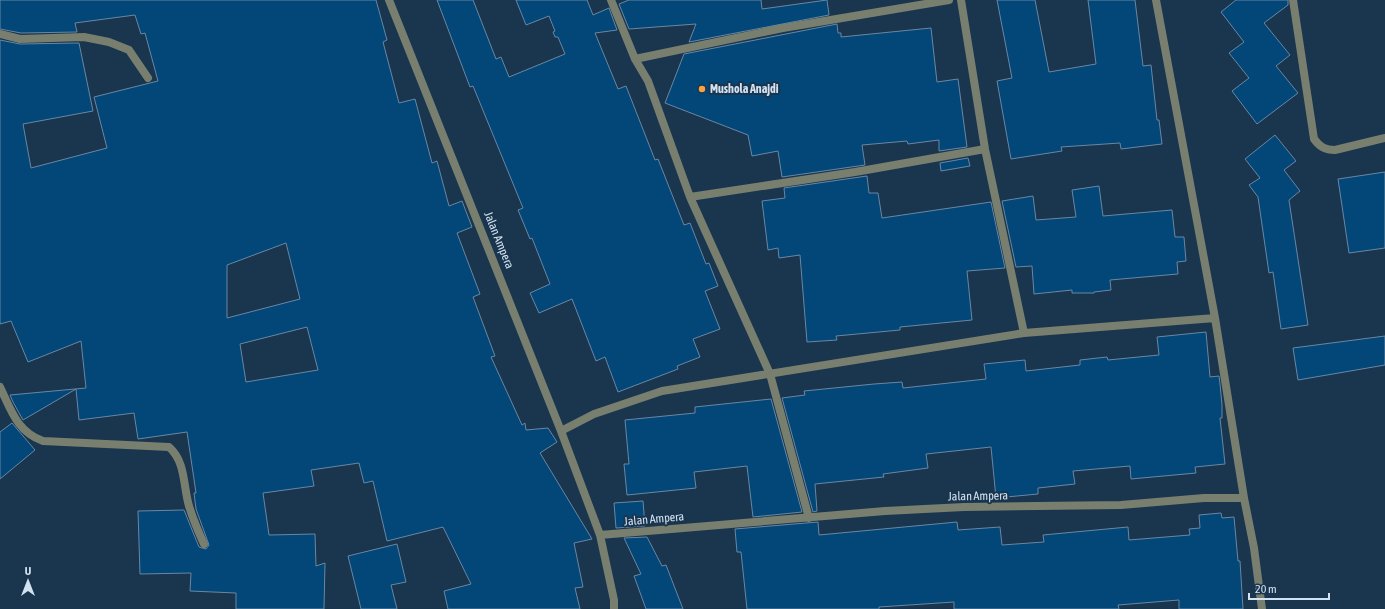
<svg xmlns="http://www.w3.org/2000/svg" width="1385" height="609" font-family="'Asap Condensed',sans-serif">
<rect width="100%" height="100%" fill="#1a354e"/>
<path fill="#024778" stroke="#6987a4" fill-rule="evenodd" d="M0 0H376L387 40 383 42 399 103 415 99 432 163 437 161 449 206 462 201 472 227 457 233 480 294 473 297 495 356 491 357 522 425 525 423 526 430 548 428 557 442 540 453 592 539 574 543 583 587 575 588 580 609H448L444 591 471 584 443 527 387 541 373 481 364 483 359 463 311 470 314 486 263 493 269 535 315 534 316 566 325 563 324 609H236V593L190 591 191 573 140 574 138 511 184 510 199 547 206 549 209 545 196 509 194 493H196L187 432 138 439 134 413 79 420 76 389 23 420 13 402 10 395 86 388 81 341 28 362 11 321 0 324V40L20 44 79 43 93 111 23 124 31 168 107 148 94 97 158 81 145 33 141 34 135 15 75 23 77 32 21 33 0 29ZM286 243 300 299 227 318V265ZM307 327 318 370 246 382 240 344Z
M437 0H473L496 59 501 57 509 77 565 54 558 37H555L553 32 555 31 549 16 526 25 516 0H587L593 15 609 8 617 30 595 33 618 89 626 86 655 160 658 159 684 225 690 223 706 264 709 263 718 286 705 291 720 329 693 339 700 357 677 366 678 369 618 392 605 357 596 361 572 299 539 313 530 293 550 284 532 238 530 239 518 210 523 208 473 86 470 87Z
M629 0H761L762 9 827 0 829 15 689 42 696 24 629 29 619 4Z
M997 0H1035L1049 72 1096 64 1088 0H1135L1143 66 1151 65 1157 120H1159L1162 144 1121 149 1120 143 1061 147 1062 151 1011 159 997 81 1012 78Z
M1236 0H1288V5L1264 23 1290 55 1276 66 1298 93 1257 124 1232 91 1249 78 1229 53 1244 42 1221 12Z
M837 24 838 33H841V37L931 28 937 82 958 79 967 147 939 151V140L908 144 907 141 862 145 865 165 782 177 778 151 752 156 748 135 665 103 684 54Z
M1275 135 1296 161 1284 170 1300 191 1289 200 1308 325 1281 329 1273 272 1269 273 1258 197 1249 185 1260 178 1245 159Z
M968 158 970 166 941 171 940 163Z
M1385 172V248L1349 253 1338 179Z
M867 176 869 193H878L882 218 991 202 1005 268 967 271 972 320 900 327V330L836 336 837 340 807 342 800 255 779 258 778 248 768 250 762 201 785 198 784 188Z
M1099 186 1103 216 1172 210 1175 237H1184L1186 261 1177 262 1178 274 1110 280 1111 290 1094 292V293H1072V290L1034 294 1032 266 1016 267 1002 201 1033 196 1036 220 1076 217 1072 190Z
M1206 332 1210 377 1219 376 1220 384 1222 405V418H1220L1225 464 1195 467 1196 473 1131 479 1130 466 1073 471 1075 484 1038 488V494L996 498 991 447 926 454 928 468 883 474 884 477 815 484 817 511 813 512 782 398 805 395 804 391 874 384 902 382 903 388 986 379 984 364 1025 360 1026 371 1080 365V360L1107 357 1108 360 1159 355 1157 337Z
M1385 336V365L1298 380 1293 348Z
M771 399 802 512 753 517 747 466 694 472 696 488 627 495 624 464H629L625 420 695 413V407Z
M12 423 35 450 0 479V432Z
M643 501 645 526 616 528 614 503Z
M1221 513 1222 518 1234 517 1238 561H1240L1243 609H1179V600L1118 605 1119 609H954V602L879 607V609H747L741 552H737L735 529 818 522 819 535 957 522 958 530 1000 527 1002 545 1044 542 1043 535 1128 527 1129 540 1190 535 1189 529 1200 528 1199 515Z
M647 537 662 566 666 565 683 609H646L634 576 641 574 624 538Z
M397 544 406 582 391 585 397 609H361L348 556Z"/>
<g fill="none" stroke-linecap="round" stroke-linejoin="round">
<path stroke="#787f6f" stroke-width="8" d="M1293 0 1314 139C1320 147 1325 150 1335 150L1385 138"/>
<path stroke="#787f6f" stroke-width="8" d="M389 0 561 431 600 535 614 600V609
M611 0 635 59 648 81 690 197 770 374 809 518
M961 0 985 149 1024 333
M0 34 20 39 84 37 109 42 129 50 148 78
M635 59 783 28 949 0
M690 197 855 172 985 149
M1215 318 1244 498
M0 387C11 410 17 432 43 441L169 447C186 462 183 486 189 506 193 519 198 531 204 544
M561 431 594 414 662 391 1024 333 1215 318 1156 0
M600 535 885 511 964 507 1121 505 1204 498H1244L1254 548 1262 609"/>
</g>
<circle fill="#f3a443" stroke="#1a354e" stroke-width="1.5" cx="702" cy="89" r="4"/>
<g text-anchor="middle" stroke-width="4" stroke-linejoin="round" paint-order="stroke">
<g font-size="12" font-weight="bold" fill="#d2e2f1" stroke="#1a354e" text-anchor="start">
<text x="710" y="93">Mushola Anajdi</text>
</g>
<g font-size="12" fill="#d2e2f1" stroke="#1a354e">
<text transform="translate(499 240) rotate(68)" y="4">Jalan Ampera</text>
<text transform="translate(978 496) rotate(-1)" y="4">Jalan Ampera</text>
<text transform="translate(654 519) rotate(-5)" y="4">Jalan Ampera</text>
</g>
</g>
<g transform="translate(28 581)" stroke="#1a354e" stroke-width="3" paint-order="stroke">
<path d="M0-3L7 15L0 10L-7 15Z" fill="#d2e2f1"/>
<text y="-6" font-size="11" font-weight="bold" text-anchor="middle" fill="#d2e2f1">U</text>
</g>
<path d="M1249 593v6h80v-6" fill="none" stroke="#d2e2f1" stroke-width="2"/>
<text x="1255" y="593" font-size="12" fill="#d2e2f1" stroke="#1a354e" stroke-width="3" paint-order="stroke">20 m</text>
</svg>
